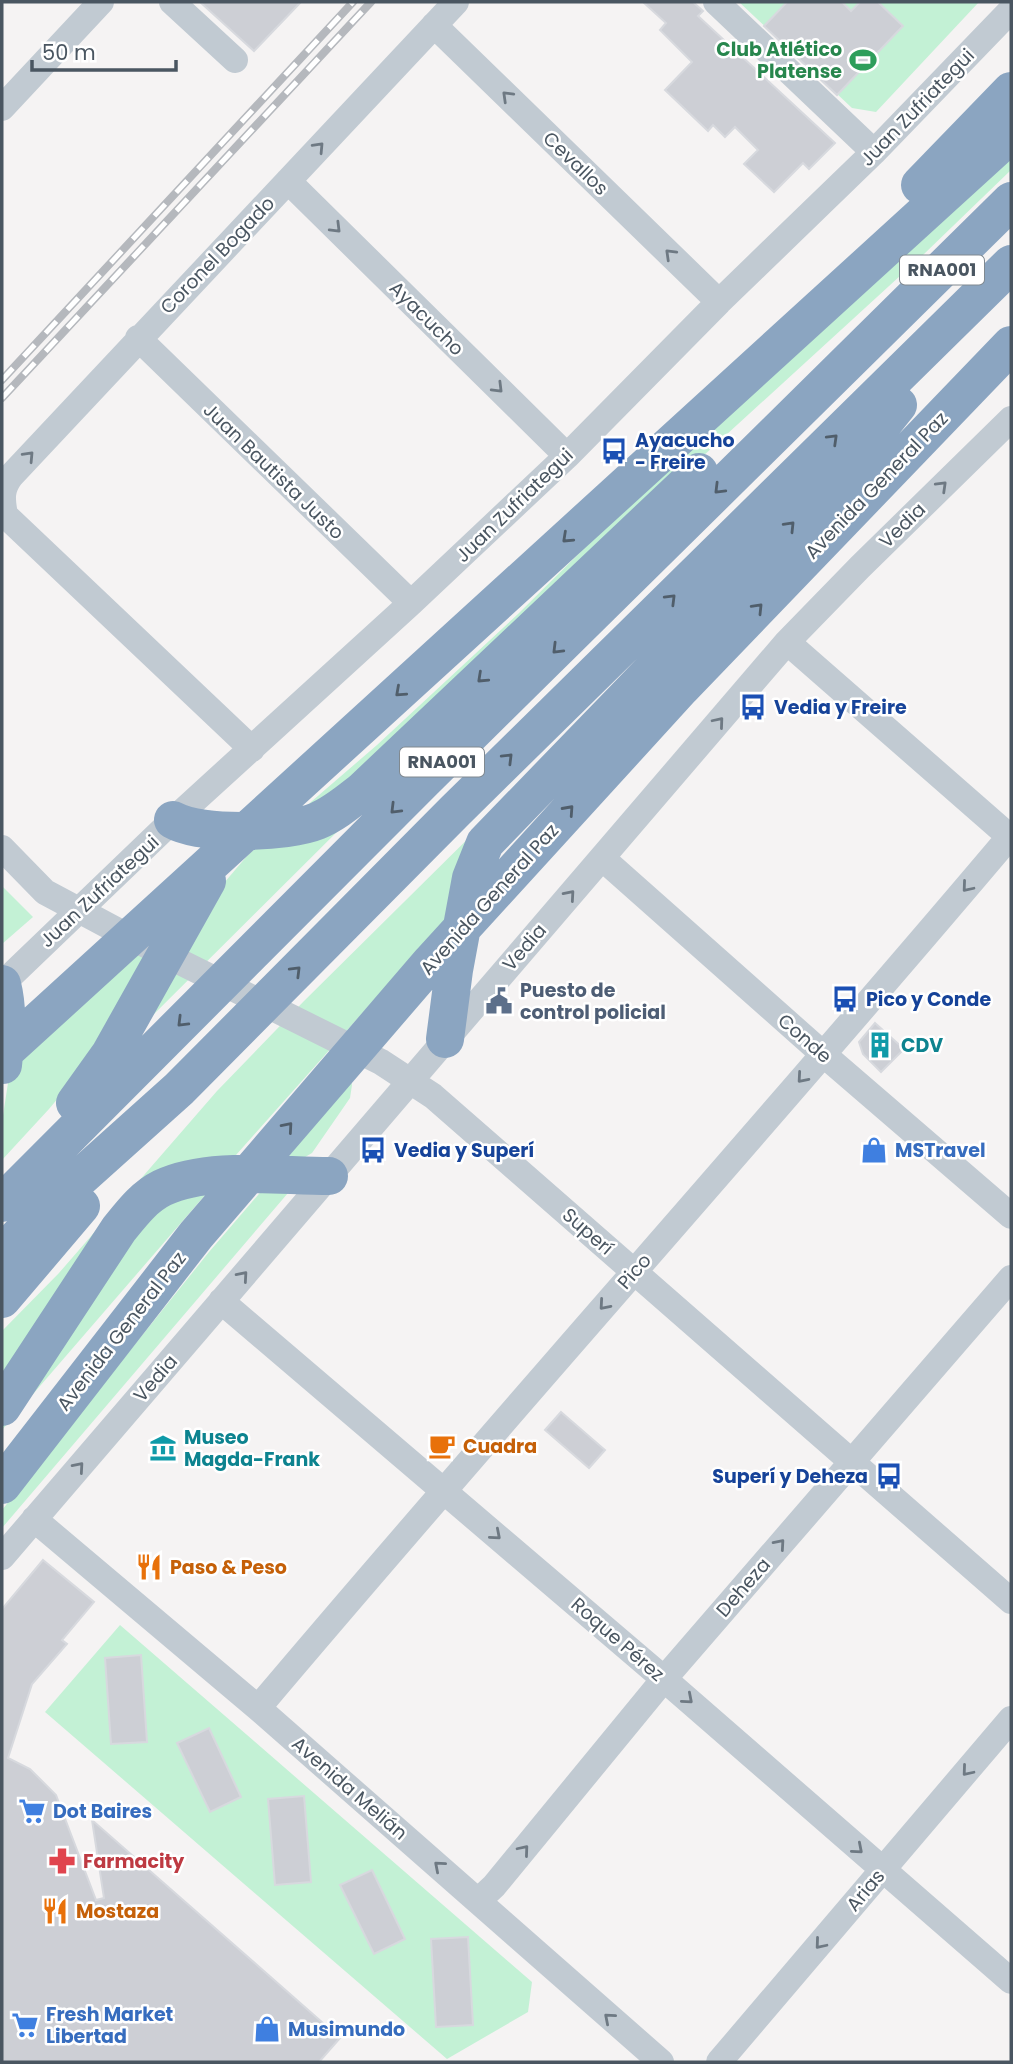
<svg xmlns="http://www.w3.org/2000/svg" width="1013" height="2064" font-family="Poppins,sans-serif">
<rect width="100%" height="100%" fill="#f5f3f3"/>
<path fill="#c3f1d5" d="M739 2H979L876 112 852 108Z
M1011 152V170L924 254 327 800 297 814 377 745 518 614 627 506Z
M504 803 454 910 228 1164 190 1165 2 1386V1331L59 1273 217 1091 304 1001Z
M365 804 140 1028 218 890 247 856 263 841Z
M2 886 33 917 2 944Z
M157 930 104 1043 49 1109 2 1160V1122L10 1070Z
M351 1079 352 1085 350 1098 312 1153 300 1160 283 1163Z
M212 1187 2 1430V1423L148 1212Z
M264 1188 288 1193 2 1528V1510L209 1252Z
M120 1625 532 1982 528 2012 447 2059 45 1712Z"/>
<path fill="#cdcfd5" stroke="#d7d9de" stroke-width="2" d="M200 2H301L254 51Z
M643 2H693L703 11 698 16 835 143 809 169 803 163 774 192 744 164 758 150 735 127 725 137 713 125 708 131 665 90 692 62 660 30 666 23Z
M787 2H842L851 11 860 2H878L903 26 837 95 764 26Z
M875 1023 904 1049 881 1072 863 1054 859 1042Z
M561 1412 605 1450 589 1468 545 1430Z
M43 1560 94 1602 62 1640 67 1644 32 1684 8 1758 30 1769 56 1795 96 1900 104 1898 92 1820 340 2038 319 2062H2V1609Z
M141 1655 147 1742 111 1744 105 1658Z
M209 1728 241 1797 210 1812 177 1743Z
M304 1796 311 1882 275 1885 268 1799Z
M372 1870 405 1939 374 1954 340 1885Z
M468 1937 473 2025 436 2027 431 1939Z"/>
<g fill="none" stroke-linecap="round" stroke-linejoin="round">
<path stroke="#c1cad2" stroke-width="26" d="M172 2 235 60
M716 2 874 152
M434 25 719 302
M2 108 101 2
M288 181 567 456
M138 338 411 603
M5 515C2 499 1 489 11 476L456 2
M5 515 252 749
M787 642 1011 838
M2 848 45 892 118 931 381 1062 433 1096 1011 1601
M602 858 823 1054 1011 1216
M2 984 173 820 411 603 567 456 719 302 874 152 1011 10
M221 1301 664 1679 1011 1981
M34 1519 258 1708 661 2062
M2 1557 787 642 860 567 1011 419
M258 1708C506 1414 763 1129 1011 835
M478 1901 494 1886 664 1679 1011 1278
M719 2062 1011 1719"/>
<path stroke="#8ba5c1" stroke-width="38" d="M920 185 1011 91
M173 820C201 836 288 833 317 821 334 814 348 802 362 791L699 472
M2 984C9 1012 6 1036 3 1065
M445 1039 454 970 471 878 485 843 846 470 898 405
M2 1054 1011 134
M75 1103 110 1054 207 881
M2 1203 423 781 1011 201
M2 1254 43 1211 179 1089 455 811 1011 264
M2 1299 81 1206
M2 1407 119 1229C132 1213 144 1197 162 1188 208 1166 278 1176 329 1176
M2 1485 196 1235 431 962 681 688 1011 345"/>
<g stroke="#b5b8bd" stroke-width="8">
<path id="rail" d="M2 380 353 2
M2 398 371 2"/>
</g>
<use href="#rail" stroke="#fff" stroke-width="5" stroke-dasharray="16" stroke-linecap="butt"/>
</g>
<defs><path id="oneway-chevron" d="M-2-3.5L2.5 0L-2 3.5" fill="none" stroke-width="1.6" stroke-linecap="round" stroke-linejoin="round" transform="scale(1.75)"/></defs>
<g stroke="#6e7983">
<use href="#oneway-chevron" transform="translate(507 96) rotate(-136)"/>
<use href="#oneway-chevron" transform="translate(319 147) rotate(-47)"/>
<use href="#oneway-chevron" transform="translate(336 228) rotate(45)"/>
<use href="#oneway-chevron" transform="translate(670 254) rotate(-136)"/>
<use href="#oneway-chevron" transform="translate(498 388) rotate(45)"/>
<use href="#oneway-chevron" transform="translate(29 456) rotate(-47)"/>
<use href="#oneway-chevron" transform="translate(942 486) rotate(-44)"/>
<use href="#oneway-chevron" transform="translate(719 722) rotate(-50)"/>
<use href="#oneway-chevron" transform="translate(967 887) rotate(130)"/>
<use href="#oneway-chevron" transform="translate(570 895) rotate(-49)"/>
<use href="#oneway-chevron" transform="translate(802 1078) rotate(131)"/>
<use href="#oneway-chevron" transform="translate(243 1276) rotate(-49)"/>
<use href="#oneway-chevron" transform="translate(604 1305) rotate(131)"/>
<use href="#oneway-chevron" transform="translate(79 1467) rotate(-49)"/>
<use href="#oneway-chevron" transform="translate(496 1535) rotate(41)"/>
<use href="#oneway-chevron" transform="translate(780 1544) rotate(-49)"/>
<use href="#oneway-chevron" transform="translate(688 1699) rotate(41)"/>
<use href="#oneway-chevron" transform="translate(967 1771) rotate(130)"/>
<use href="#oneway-chevron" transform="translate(858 1849) rotate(41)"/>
<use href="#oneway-chevron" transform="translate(524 1850) rotate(-50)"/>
<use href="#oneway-chevron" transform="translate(439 1866) rotate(-139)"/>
<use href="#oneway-chevron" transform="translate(820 1944) rotate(130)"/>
<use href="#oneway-chevron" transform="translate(609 2018) rotate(-139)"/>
</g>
<g stroke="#505e6b">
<use href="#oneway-chevron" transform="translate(833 439) rotate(-44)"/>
<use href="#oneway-chevron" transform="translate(719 489) rotate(135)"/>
<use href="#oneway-chevron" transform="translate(790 526) rotate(-46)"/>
<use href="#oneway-chevron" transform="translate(567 538) rotate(137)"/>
<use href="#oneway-chevron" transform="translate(671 599) rotate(-45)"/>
<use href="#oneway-chevron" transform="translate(758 608) rotate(-46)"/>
<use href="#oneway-chevron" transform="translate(557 649) rotate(135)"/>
<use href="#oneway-chevron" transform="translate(482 678) rotate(137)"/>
<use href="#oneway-chevron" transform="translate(400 692) rotate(138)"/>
<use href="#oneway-chevron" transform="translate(508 758) rotate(-45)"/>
<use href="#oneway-chevron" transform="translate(395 809) rotate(135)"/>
<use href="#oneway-chevron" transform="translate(569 810) rotate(-48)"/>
<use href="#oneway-chevron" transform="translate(296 971) rotate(-45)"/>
<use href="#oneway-chevron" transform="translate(182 1022) rotate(135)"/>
<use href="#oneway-chevron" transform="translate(288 1127) rotate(-49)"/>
</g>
<defs>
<g id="stadium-bare" transform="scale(2.1)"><path d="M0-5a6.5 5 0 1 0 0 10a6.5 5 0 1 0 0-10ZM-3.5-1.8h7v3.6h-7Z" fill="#2e9e5b" stroke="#fff" stroke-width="2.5" paint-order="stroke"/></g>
<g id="bus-bare" transform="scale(2.1)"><path d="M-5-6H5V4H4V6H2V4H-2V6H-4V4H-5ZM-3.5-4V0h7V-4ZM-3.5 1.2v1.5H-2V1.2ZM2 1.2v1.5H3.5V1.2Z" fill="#1a4fb4" stroke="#fff" stroke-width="2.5" paint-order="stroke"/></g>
<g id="civic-bare" transform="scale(2.1)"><path d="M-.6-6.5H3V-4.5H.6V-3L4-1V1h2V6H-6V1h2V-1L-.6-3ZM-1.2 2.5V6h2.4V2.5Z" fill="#5c6f8a" stroke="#fff" stroke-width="2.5" paint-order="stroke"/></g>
<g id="building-bare" transform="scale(2.1)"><path d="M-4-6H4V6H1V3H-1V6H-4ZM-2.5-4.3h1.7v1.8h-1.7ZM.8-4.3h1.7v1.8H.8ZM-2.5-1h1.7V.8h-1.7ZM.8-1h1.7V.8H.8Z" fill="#0f9aa8" stroke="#fff" stroke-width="2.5" paint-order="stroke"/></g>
<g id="shop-bare" transform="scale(2.1)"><path d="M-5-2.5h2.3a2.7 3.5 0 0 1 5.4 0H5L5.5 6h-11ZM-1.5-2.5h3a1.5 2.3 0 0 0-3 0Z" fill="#3f7fe0" stroke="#fff" stroke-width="2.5" paint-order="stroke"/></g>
<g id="cafe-bare" transform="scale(2.1)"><path d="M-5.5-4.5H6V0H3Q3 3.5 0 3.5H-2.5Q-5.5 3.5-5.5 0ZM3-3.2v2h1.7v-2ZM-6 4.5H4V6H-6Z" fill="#e8710a" stroke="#fff" stroke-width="2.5" paint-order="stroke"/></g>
<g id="museum-bare" transform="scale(2.1)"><path d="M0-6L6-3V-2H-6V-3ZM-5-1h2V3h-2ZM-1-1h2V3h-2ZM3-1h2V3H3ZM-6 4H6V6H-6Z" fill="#0f9aa8" stroke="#fff" stroke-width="2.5" paint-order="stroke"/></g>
<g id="restaurant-bare" transform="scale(2.1)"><path d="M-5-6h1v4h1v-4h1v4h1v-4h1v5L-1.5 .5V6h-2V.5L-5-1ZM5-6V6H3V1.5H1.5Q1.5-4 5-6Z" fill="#e8710a" stroke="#fff" stroke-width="2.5" paint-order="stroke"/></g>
<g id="supermarket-bare" transform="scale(2.1)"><path d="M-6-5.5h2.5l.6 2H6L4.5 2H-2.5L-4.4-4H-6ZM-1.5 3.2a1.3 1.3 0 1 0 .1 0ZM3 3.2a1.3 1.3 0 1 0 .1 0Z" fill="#3f7fe0" stroke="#fff" stroke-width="2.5" paint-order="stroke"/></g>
<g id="pharmacy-bare" transform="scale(2.1)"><path d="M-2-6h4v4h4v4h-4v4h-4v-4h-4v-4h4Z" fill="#e0444e" stroke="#fff" stroke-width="2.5" paint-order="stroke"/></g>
</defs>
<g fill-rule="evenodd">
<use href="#stadium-bare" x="863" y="60"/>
<use href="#bus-bare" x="614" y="451"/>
<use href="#bus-bare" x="753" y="707"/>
<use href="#bus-bare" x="845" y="999"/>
<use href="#civic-bare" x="499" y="1001"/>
<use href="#building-bare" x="880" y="1045"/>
<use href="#bus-bare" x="373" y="1150"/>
<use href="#shop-bare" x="874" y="1150"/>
<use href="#cafe-bare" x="442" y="1446"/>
<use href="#museum-bare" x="163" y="1448"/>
<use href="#bus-bare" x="889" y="1476"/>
<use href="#restaurant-bare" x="149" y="1567"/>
<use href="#supermarket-bare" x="32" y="1811"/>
<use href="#pharmacy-bare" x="62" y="1861"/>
<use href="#restaurant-bare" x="55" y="1911"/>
<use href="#supermarket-bare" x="25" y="2025"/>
<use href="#shop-bare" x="267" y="2029"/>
</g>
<g text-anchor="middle" stroke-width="5" stroke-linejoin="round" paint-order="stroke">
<g fill="#fff" stroke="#808990" stroke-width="2">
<rect x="900" y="255.5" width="84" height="29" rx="5"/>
<rect x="400" y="747.5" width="84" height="29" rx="5"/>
</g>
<g font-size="18" font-weight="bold" fill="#4a5661">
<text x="942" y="276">RNA001</text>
<text x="442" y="768">RNA001</text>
</g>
<g font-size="19" font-weight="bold" fill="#27864d" stroke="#fff" text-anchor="end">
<text x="842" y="56">Club Atlético<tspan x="842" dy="22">Platense</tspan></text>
</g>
<g font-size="19" fill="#4a5661" stroke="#fff">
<text transform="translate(917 107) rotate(-46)" y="7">Juan Zufriategui</text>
<text transform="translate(576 163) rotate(44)" y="7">Cevallos</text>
<text transform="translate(217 255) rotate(-46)" y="7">Coronel Bogado</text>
<text transform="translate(427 318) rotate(45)" y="7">Ayacucho</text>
<text transform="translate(274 471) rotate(44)" y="7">Juan Bautista Justo</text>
<text transform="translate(876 485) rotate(-46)" y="7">Avenida General Paz</text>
<text transform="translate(514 505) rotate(-44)" y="7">Juan Zufriategui</text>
<text transform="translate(902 525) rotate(-44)" y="7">Vedia</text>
<text transform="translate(99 891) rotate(-43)" y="7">Juan Zufriategui</text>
<text transform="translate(489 899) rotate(-48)" y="7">Avenida General Paz</text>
<text transform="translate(524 947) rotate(-49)" y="7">Vedia</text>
<text transform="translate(805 1038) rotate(41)" y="7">Conde</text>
<text transform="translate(588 1231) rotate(41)" y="7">Superí</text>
<text transform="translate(634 1271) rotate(-49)" y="7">Pico</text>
<text transform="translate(121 1331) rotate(-52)" y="7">Avenida General Paz</text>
<text transform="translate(155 1378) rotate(-49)" y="7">Vedia</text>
<text transform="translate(743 1587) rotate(-49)" y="7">Deheza</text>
<text transform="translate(618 1639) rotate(41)" y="7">Roque Pérez</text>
<text transform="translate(350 1788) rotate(41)" y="7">Avenida Melián</text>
<text transform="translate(865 1890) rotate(-50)" y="7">Arias</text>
</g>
<g font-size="19" font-weight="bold" fill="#164399" stroke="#fff" text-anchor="start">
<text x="635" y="447">Ayacucho<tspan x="635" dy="22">- Freire</tspan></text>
<text x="774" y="714">Vedia y Freire</text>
<text x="866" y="1006">Pico y Conde</text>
<text x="394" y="1157">Vedia y Superí</text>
<text x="868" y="1483" text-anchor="end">Superí y Deheza</text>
</g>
<g font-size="19" font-weight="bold" fill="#4e5e75" stroke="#fff" text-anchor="start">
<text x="520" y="997">Puesto de<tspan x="520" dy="22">control policial</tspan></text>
</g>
<g font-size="19" font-weight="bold" fill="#0d838f" stroke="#fff" text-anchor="start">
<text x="901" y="1052">CDV</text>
<text x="184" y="1444">Museo<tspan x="184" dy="22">Magda-Frank</tspan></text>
</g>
<g font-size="19" font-weight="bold" fill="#366cbe" stroke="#fff" text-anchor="start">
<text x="895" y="1157">MSTravel</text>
<text x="53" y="1818">Dot Baires</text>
<text x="46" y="2021">Fresh Market<tspan x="46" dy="22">Libertad</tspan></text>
<text x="288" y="2036">Musimundo</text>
</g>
<g font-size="19" font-weight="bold" fill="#c56008" stroke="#fff" text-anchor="start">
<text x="463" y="1453">Cuadra</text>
<text x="170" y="1574">Paso &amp; Peso</text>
<text x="76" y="1918">Mostaza</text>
</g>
<g font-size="19" font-weight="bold" fill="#be3a42" stroke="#fff" text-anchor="start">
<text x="83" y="1868">Farmacity</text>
</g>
</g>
<rect width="1013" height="2064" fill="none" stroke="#4a5661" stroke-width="7"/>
<path d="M32 60v10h144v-10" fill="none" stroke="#4a5661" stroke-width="3.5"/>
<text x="42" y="60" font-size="21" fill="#4a5661" stroke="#ffffff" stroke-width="5" paint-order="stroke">50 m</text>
</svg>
